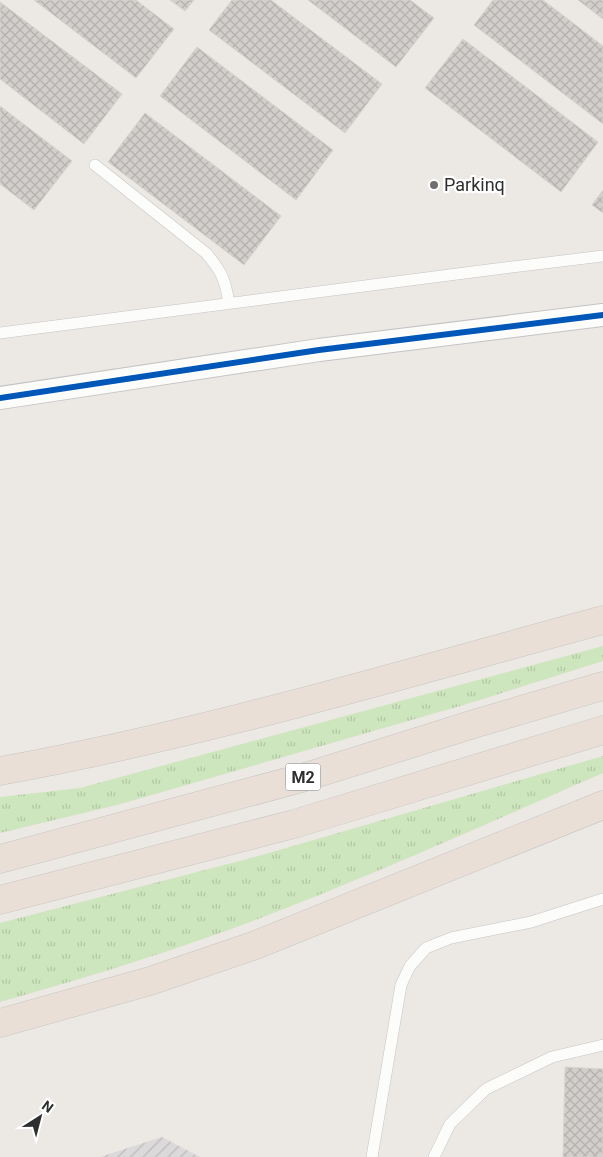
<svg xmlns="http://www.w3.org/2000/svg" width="603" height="1157" font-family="Roboto,sans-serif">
<defs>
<pattern id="industrial-furrows" width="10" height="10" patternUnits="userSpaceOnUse" patternTransform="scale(1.25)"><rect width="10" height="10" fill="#dcd9db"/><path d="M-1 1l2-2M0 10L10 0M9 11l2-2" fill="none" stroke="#bdbbbc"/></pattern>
<pattern id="grass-tufts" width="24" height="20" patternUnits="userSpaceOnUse" patternTransform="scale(1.25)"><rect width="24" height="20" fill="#cee6be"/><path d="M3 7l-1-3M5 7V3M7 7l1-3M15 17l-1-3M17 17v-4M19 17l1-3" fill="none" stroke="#b1c6a4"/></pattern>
<pattern id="building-cross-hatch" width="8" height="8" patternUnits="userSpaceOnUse" patternTransform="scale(1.25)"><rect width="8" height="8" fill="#d1cecb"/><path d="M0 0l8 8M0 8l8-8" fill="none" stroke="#b4b1af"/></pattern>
</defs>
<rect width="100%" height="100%" fill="#ece8e4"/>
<path fill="url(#industrial-furrows)" d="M162 1137 200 1157H100Z"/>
<path fill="url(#grass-tufts)" d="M603 646V661L467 704 117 805 0 833V797L80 788Z
M603 756V773C477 828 352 885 223 932 150 958 75 981 0 1002V923L255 857Z"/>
<path fill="url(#building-cross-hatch)" stroke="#d7d4d0" d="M34 0H136L174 29 136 78Z
M170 0H194L185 11Z
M232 0H271L382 84 345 133 209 30Z
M308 0H410L434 18 396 67Z
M493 0H543L603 46V124L474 25Z
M578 0H603V19Z
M0 2 122 94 84 144 0 79Z
M463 39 598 142 561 192 425 88Z
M197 47 333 150 296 200 160 96Z
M0 106 72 161 34 210 0 184Z
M145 113 281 216 244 265 108 162Z
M603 190V213L592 205Z
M565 1067 603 1069V1157H563Z"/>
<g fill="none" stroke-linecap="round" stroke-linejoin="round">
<g stroke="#c5c4c5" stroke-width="12">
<path id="service" d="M95 165 206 253C222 272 225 279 229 303
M0 333 488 270 603 256
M372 1157 401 985 410 966 426 948 451 938 531 922 603 899
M434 1157 450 1124 486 1089 552 1057 603 1045"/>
</g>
<g stroke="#c5c4c5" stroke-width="24">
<path id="minor" d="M0 398 319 350 603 315"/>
</g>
<g stroke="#c6c5c4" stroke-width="29">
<path id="motorway" d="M0 771C204 734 403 674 603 620
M0 859 302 778 477 723 603 686
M0 900 294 824 603 730
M0 1023 150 981 253 946 603 805"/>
</g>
<use href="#service" stroke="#fcfcfb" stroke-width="11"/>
<use href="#minor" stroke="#fcfcfb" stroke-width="22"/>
<use href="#motorway" stroke="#eadfd6" stroke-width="28"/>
<g stroke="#fff" stroke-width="9">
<path id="cycleway" d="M0 398 319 350 603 315"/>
</g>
<use href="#cycleway" stroke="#0057b8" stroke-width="6"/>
</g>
<circle fill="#706f6e" stroke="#fff" stroke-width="2" cx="434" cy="185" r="5"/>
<g text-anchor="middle" stroke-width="4.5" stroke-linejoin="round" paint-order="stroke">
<rect fill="#fff" stroke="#6d6d6d" stroke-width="1" x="285.5" y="763.5" width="35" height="27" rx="4"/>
<g font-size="16" font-weight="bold" fill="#2e2e2e">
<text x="303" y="783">M2</text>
</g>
<g font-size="18" fill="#2e2e2e" stroke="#fff" text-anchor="start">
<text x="444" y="191">Parkinq</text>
</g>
</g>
<g transform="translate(40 1117) rotate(36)" stroke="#ffffff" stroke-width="4" paint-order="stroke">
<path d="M0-4L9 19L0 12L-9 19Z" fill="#2e2e2e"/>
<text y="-8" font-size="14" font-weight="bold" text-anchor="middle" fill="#2e2e2e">N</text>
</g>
</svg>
